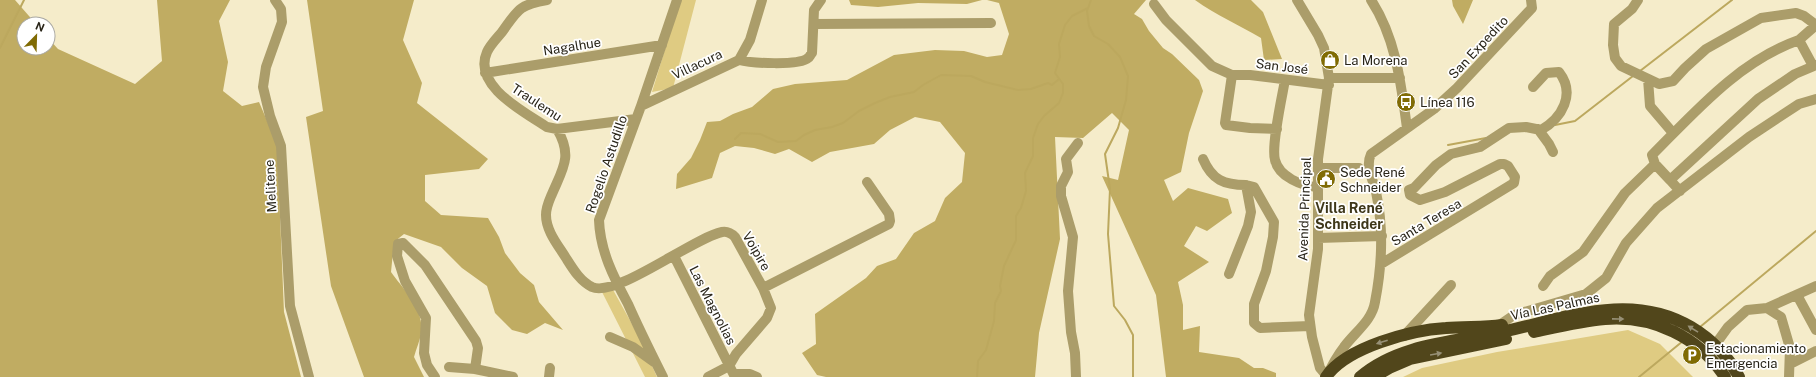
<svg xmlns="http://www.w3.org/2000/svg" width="1816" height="377" font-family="'Public Sans',sans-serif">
<rect width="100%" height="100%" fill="#f5ecca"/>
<path fill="#dfcb82" d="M680 0H696L673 88 652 92Z
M612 288 637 333 657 377H645L602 292Z
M1628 330 1660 344 1693 377H1403L1422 368 1497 352Z"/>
<path fill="#c0ac62" d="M0 0H15L36 24H24V48H48V38L58 49 135 84 162 61 157 0H230L219 21 228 62 223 91 242 106 259 102 277 144 284 312 301 377H0Z
M307 0H414L403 40 422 83 417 103 488 159 479 169 425 175V201L441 215 488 218 499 237 505 253 520 273 534 285 539 302 563 330 545 323 527 334 512 330 495 313 487 286 462 268 441 247 404 234 394 242 391 272C403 289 425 310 421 333 420 341 416 349 414 357L424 377H364L331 286 306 117 323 111Z
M849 0H982L967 4 918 3 878 7 851 5Z
M987 0H1146L1134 14 1142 19 1149 31 1163 48 1172 54 1199 80 1203 91 1189 133 1181 172 1164 180 1173 201 1188 188 1228 199 1232 213 1207 231 1196 226 1184 246 1209 262 1178 282 1183 305V330L1200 326 1199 352 1239 358 1254 368H1263L1276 373V377H1166L1156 295 1102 176 1118 180 1129 130 1112 113 1083 138 1055 137 1060 239 1039 333 1035 377H826L817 375 802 353 816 344 815 314 866 278 877 266 896 259 914 233 935 221 945 198 962 182 965 153 940 122 915 117 890 130 874 144 830 152 812 162 789 149 775 154 754 148 735 146 720 153 712 178 676 189 677 174 691 158 700 140 707 122 720 121 733 114 752 107 773 89 795 84 847 80 894 55 935 50 964 51 987 57 1002 55 1009 34 999 3Z
M1195 0H1251L1263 12 1282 59 1264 60 1261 38C1239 25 1216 15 1195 0Z
M1452 0H1473L1463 24 1453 6Z"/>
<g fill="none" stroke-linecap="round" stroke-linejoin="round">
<path stroke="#bca85e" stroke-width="2" d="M1091 0 1087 11 1089 26 1094 36 1108 44 1120 57 1128 76 1126 100 1118 128 1105 154 1110 189 1108 234 1114 306 1125 320 1133 335V377
M0 48 24 0
M1640 71 1732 0
M1555 125 1575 121 1633 76
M735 139 741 133 760 134 778 142 796 141 804 135 815 130 832 127 843 123 859 111 875 103 890 97 914 92 923 85 941 75 971 76 985 82 1018 90 1031 89 1048 83 1052 85 1059 79
M1448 145 1486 138
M1700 327 1816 231
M977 377 978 361 986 350 994 321 995 303 1001 291 1000 286 1004 266 1016 240V216L1021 208 1026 191 1025 173 1033 156V138L1038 124 1044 116 1059 103 1063 93V84L1055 73 1060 57 1059 44 1065 25 1072 16 1088 8
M1639 377 1683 341"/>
<path stroke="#ab9d6a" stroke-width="10" d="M275 0 281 9 282 22 266 67 263 87 270 116 281 146 290 306 309 377
M547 0C518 5 518 10 502 32 497 38 490 45 487 52 472 86 525 112 547 127L557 129 636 119
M1297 0 1318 35 1324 48 1329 78 1318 159V249L1309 315 1312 337 1320 368 1327 376C1332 365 1337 356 1344 347 1355 332 1372 321 1375 302 1382 266 1384 229 1376 192 1373 179 1365 167 1371 154L1434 109 1457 88 1532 8 1531 0
M1371 0C1396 38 1401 84 1407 128
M1638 0 1632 9 1614 24 1613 45 1615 58 1621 66 1659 84 1673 81 1685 68 1706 49 1761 18 1796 13 1804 16 1816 25
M1154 4 1166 20 1212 66 1232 75 1225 123 1226 125 1250 128 1277 129
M814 24 991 23
M1799 40 1816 25
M739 60 750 40 762 0
M485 73 662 45
M1232 75H1250L1329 85
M1329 78H1400
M1648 79 1650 106 1673 133
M1285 80C1282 97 1271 146 1275 160 1279 177 1302 186 1317 187
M641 106 739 60C750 63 799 66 808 58 810 57 810 55 812 53L814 10 821 0
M557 129C573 156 563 168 552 194 549 201 546 207 546 215 546 231 558 245 566 258 573 269 580 281 592 287 616 298 693 238 722 232 727 231 731 233 735 237L763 288 889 224 890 221 889 214 867 182
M1538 129 1549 144 1553 152
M1203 159C1212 180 1224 185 1246 185
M1319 168H1359
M1670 180 1655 164 1652 155C1695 112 1739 61 1799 40L1813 66
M1680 191 1670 180 1758 99 1795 74 1816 65
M1318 238 1382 236
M674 256 735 377
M1381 264 1514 183 1515 177 1508 166 1504 164H1500L1445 192 1420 200 1410 195 1409 190 1414 188 1436 165 1451 154 1480 147 1509 128 1526 127 1541 130C1562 118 1576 94 1559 72L1546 73 1533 87
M1229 274 1248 226 1251 212 1246 185 1254 187 1274 222 1273 237 1266 271 1254 304V323L1260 328 1310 326
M1543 286 1550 276 1583 252 1625 193 1655 164
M1797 295 1816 330
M1767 308 1816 286
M1498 326 1514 315 1586 294 1606 278 1626 243 1657 208 1749 137 1799 104 1816 99
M1404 336 1451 285
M610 337 633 347 654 362
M1715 345 1728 327 1747 310 1767 308 1781 317 1790 348 1789 377
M1790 364 1816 351
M449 367 475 369 513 377
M735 374H750L757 377
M435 377 427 365 424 353 426 318 405 281 397 256 398 244 403 243 425 265 476 341 478 348 475 369
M549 377 550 368
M663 377C651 353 639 329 628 304 614 278 600 251 599 220L641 106 677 0
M708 377 729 366 736 354 767 318 771 308 763 288
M1076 377 1075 353 1071 332 1068 291 1073 237 1061 196V186L1068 172 1066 159 1078 143"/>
<path stroke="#51461b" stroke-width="12" d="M1534 332C1557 327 1581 321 1605 319 1653 315 1699 337 1725 377
M1326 377C1346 347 1412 330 1446 328 1465 326 1483 328 1502 325
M1360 377C1397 345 1450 342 1497 333 1561 320 1629 290 1691 327 1711 339 1728 356 1739 377
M1374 377 1389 368 1410 359 1506 339"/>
</g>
<defs><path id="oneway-solid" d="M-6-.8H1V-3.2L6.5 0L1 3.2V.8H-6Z"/></defs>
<g fill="#979076">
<use href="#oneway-solid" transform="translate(1618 319) rotate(1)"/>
<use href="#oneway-solid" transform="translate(1693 329) rotate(-148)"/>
<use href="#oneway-solid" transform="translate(1382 342) rotate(162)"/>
<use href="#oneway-solid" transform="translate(1436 354) rotate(-10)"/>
</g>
<defs>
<g id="shop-disc" transform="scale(1)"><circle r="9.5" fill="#806b04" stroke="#fff"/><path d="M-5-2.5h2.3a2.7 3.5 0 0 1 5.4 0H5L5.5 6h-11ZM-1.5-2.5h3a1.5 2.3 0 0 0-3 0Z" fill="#fff"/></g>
<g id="bus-disc" transform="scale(1)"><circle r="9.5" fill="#806b04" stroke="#fff"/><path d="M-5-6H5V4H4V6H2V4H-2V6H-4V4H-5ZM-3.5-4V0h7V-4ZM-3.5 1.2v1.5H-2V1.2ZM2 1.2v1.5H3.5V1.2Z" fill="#fff"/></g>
<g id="civic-disc" transform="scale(1)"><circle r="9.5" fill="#806b04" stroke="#fff"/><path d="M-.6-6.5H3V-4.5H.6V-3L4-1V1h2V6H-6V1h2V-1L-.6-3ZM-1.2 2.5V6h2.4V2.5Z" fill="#fff"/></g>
<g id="parking-disc" transform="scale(1)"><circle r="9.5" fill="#806b04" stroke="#fff"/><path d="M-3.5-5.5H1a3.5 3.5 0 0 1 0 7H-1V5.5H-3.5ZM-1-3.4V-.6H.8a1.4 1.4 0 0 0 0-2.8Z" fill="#fff"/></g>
</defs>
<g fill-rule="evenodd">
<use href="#shop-disc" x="1330" y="60"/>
<use href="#bus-disc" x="1406" y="102"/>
<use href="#civic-disc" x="1326" y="179"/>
<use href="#parking-disc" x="1692" y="355"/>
</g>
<g text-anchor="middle" stroke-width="3.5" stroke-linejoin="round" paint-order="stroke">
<g font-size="13" fill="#292519" stroke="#fff">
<text transform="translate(572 46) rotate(-9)" y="5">Nagalhue</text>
<text transform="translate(1478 47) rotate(-47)" y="5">San Expedito</text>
<text transform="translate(697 64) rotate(-25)" y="5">Villacura</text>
<text transform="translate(1282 66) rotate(7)" y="5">San José</text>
<text transform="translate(537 102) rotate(33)" y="5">Traulemu</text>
<text transform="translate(606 164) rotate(-71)" y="5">Rogelio Astudillo</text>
<text transform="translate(270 186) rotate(-93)" y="5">Melitene</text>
<text transform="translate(1304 209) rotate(-88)" y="5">Avenida Principal</text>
<text transform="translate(1426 222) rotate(-31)" y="5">Santa Teresa</text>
<text transform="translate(757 251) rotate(60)" y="5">Voipire</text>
<text transform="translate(713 305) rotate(63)" y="5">Las Magnolias</text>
<text transform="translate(1555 306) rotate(-12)" y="5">Vía Las Palmas</text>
</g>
<g font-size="13" fill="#292519" stroke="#fff" text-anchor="start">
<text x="1344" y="65">La Morena</text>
<text x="1420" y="107">Línea 116</text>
<text x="1340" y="177">Sede René<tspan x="1340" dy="15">Schneider</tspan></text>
<text x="1706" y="353">Estacionamiento<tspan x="1706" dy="15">Emergencia</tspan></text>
</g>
<g font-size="14" font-weight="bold" fill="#3e371a" stroke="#fff">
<text x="1349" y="213">Villa René<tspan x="1349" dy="16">Schneider</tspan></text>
</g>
</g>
<g transform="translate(36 36) rotate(23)"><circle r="19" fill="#ffffff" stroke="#a9a8a3"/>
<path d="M0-3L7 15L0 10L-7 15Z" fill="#806b04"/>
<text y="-6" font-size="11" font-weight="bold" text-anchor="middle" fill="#292519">N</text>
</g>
</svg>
